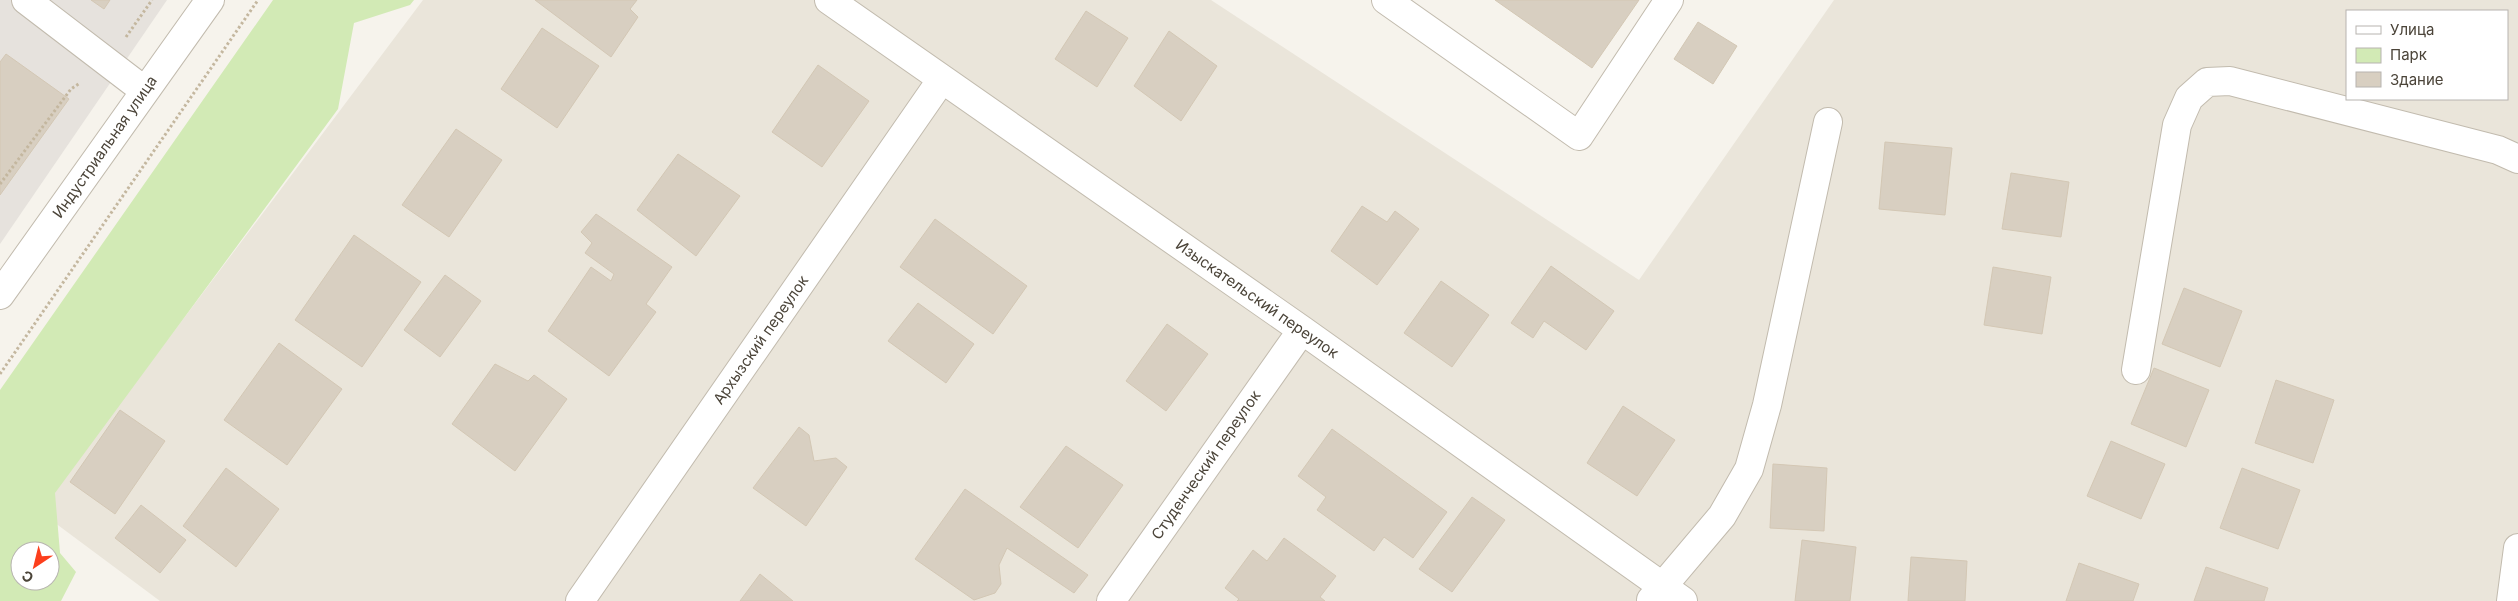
<svg xmlns="http://www.w3.org/2000/svg" width="2518" height="601" font-family="Inter,sans-serif">
<rect width="100%" height="100%" fill="#f6f3ec"/>
<path fill="#eae5da" fill-rule="evenodd" d="M423 0H1211L1639 280 1834 0H2518V601H160L39 511ZM2347 11H2507V99H2347Z"/>
<path fill="#e6e2dd" d="M0 0H167L0 244Z"/>
<path fill="#d2eab5" fill-rule="evenodd" d="M273 0H414L410 5 354 23 338 109 55 493 60 553 76 572 61 601H0V390ZM20 551H50V581H20Z"/>
<path fill="#d8cfc1" stroke="#d3c7b4" d="M91 0H110L104 9Z
M535 0H637L630 9 638 17 611 57Z
M1495 0H1639L1592 68Z
M1086 11 1128 38 1097 87 1055 59Z
M1698 22 1737 46 1713 84 1674 59Z
M542 28 599 66 557 128 501 89Z
M1169 31 1217 66 1181 121 1134 86Z
M6 54 69 99 0 195V62Z
M818 65 869 101 822 167 772 132Z
M456 129 502 160 449 237 402 205Z
M1885 142 1952 148 1945 215 1879 209Z
M678 154 740 196 696 256 637 210Z
M2011 173 2069 182 2061 237 2002 229Z
M1362 206 1387 222 1395 211 1419 229 1377 285 1331 251Z
M596 214 672 267 646 304 656 312 609 376 548 331 591 267 611 281 614 274 585 253 592 243 581 232Z
M935 219 1027 286 993 334 900 267Z
M354 235 421 282 362 367 295 320Z
M1551 266 1614 311 1586 350 1544 321 1533 338 1511 323Z
M1993 267 2051 277 2042 334 1984 325Z
M445 275 481 301 440 357 404 330Z
M1441 281 1489 315 1452 367 1404 333Z
M2184 288 2242 311 2220 367 2162 344Z
M918 303 974 344 946 383 888 341Z
M1167 324 1208 354 1166 411 1126 381Z
M279 343 342 389 287 465 224 420Z
M495 364 528 381 534 375 567 399 515 471 452 424Z
M2154 368 2209 390 2186 447 2131 424Z
M2276 380 2334 400 2313 463 2255 443Z
M1623 406 1675 440 1637 496 1587 463Z
M120 410 165 441 115 514 70 482Z
M799 427 809 435 814 461 836 458 847 467 806 526 753 488Z
M1332 429 1447 512 1413 558 1384 537 1374 551 1317 510 1326 497 1298 476Z
M2111 441 2165 464 2141 519 2087 496Z
M1066 446 1123 485 1078 548 1020 507Z
M1773 464 1827 468 1824 531 1770 528Z
M226 468 279 509 236 567 183 526Z
M2242 468 2300 490 2278 549 2220 528Z
M965 489 1088 575 1074 593 1007 548 999 565 1001 584 995 593 974 600 915 559Z
M1472 497 1505 520 1452 592 1419 569Z
M141 505 186 540 160 573 115 538Z
M1284 538 1336 576 1320 597 1325 601H1237L1239 599 1225 588 1253 550 1267 561Z
M1802 540 1856 547 1850 601H1795Z
M1911 557 1967 561 1965 601H1908Z
M2079 563 2139 584 2133 601H2066Z
M2206 567 2268 588 2264 601H2194Z
M760 574 793 601H740Z"/>
<g fill="none" stroke-linecap="round" stroke-linejoin="round">
<g stroke="#c2bbae" stroke-width="30">
<path id="minor" d="M26 0 145 91
M829 0 1302 330 1683 601
M1386 0 1579 136 1669 0
M0 295 210 0
M2136 370 2177 125 2189 98 2207 82 2230 81 2498 150 2518 159
M1651 600 1722 516 1749 469 1767 405 1828 122
M580 601 942 79
M1111 601 1302 330
M2511 601 2518 548"/>
</g>
<path stroke="#c4b79f" stroke-width="3" stroke-dasharray="2.5 2.5" stroke-linecap="butt" d="M126 37 152 0
M0 184 71 89 80 83
M0 374 258 0"/>
<use href="#minor" stroke="#fff" stroke-width="28"/>
</g>
<g text-anchor="middle" stroke-width="4.5" stroke-linejoin="round" paint-order="stroke">
<g font-size="15" fill="#4b4439" stroke="#fff">
<text transform="translate(105 147) rotate(-55)" y="5">Индустриальная улица</text>
<text transform="translate(1257 299) rotate(35)" y="5">Изыскательский переулок</text>
<text transform="translate(761 340) rotate(-55)" y="5">Архызский переулок</text>
<text transform="translate(1206 465) rotate(-55)" y="5">Студенческий переулок</text>
</g>
</g>
<rect x="2346" y="10" width="162" height="90" fill="#ffffff" stroke="#b7b4b0"/>
<rect x="2356" y="26" width="25" height="8" fill="#ffffff" stroke="#b7b4b0"/>
<text x="2390" y="35" font-size="15" fill="#4b4439">Улица</text>
<rect x="2356" y="48" width="25" height="15" fill="#d2eab5" stroke="#b7b4b0"/>
<text x="2390" y="60" font-size="15" fill="#4b4439">Парк</text>
<rect x="2356" y="72" width="25" height="15" fill="#d8cfc1" stroke="#b7b4b0"/>
<text x="2390" y="85" font-size="15" fill="#4b4439">Здание</text>
<g transform="translate(35 566) rotate(215)"><circle r="24" fill="#ffffff" stroke="#b7b4b0"/>
<path d="M0-4L9 19L0 12L-9 19Z" fill="#fc3f1d"/>
<text y="-8" font-size="14" font-weight="bold" text-anchor="middle" fill="#4b4439">С</text>
</g>
</svg>
